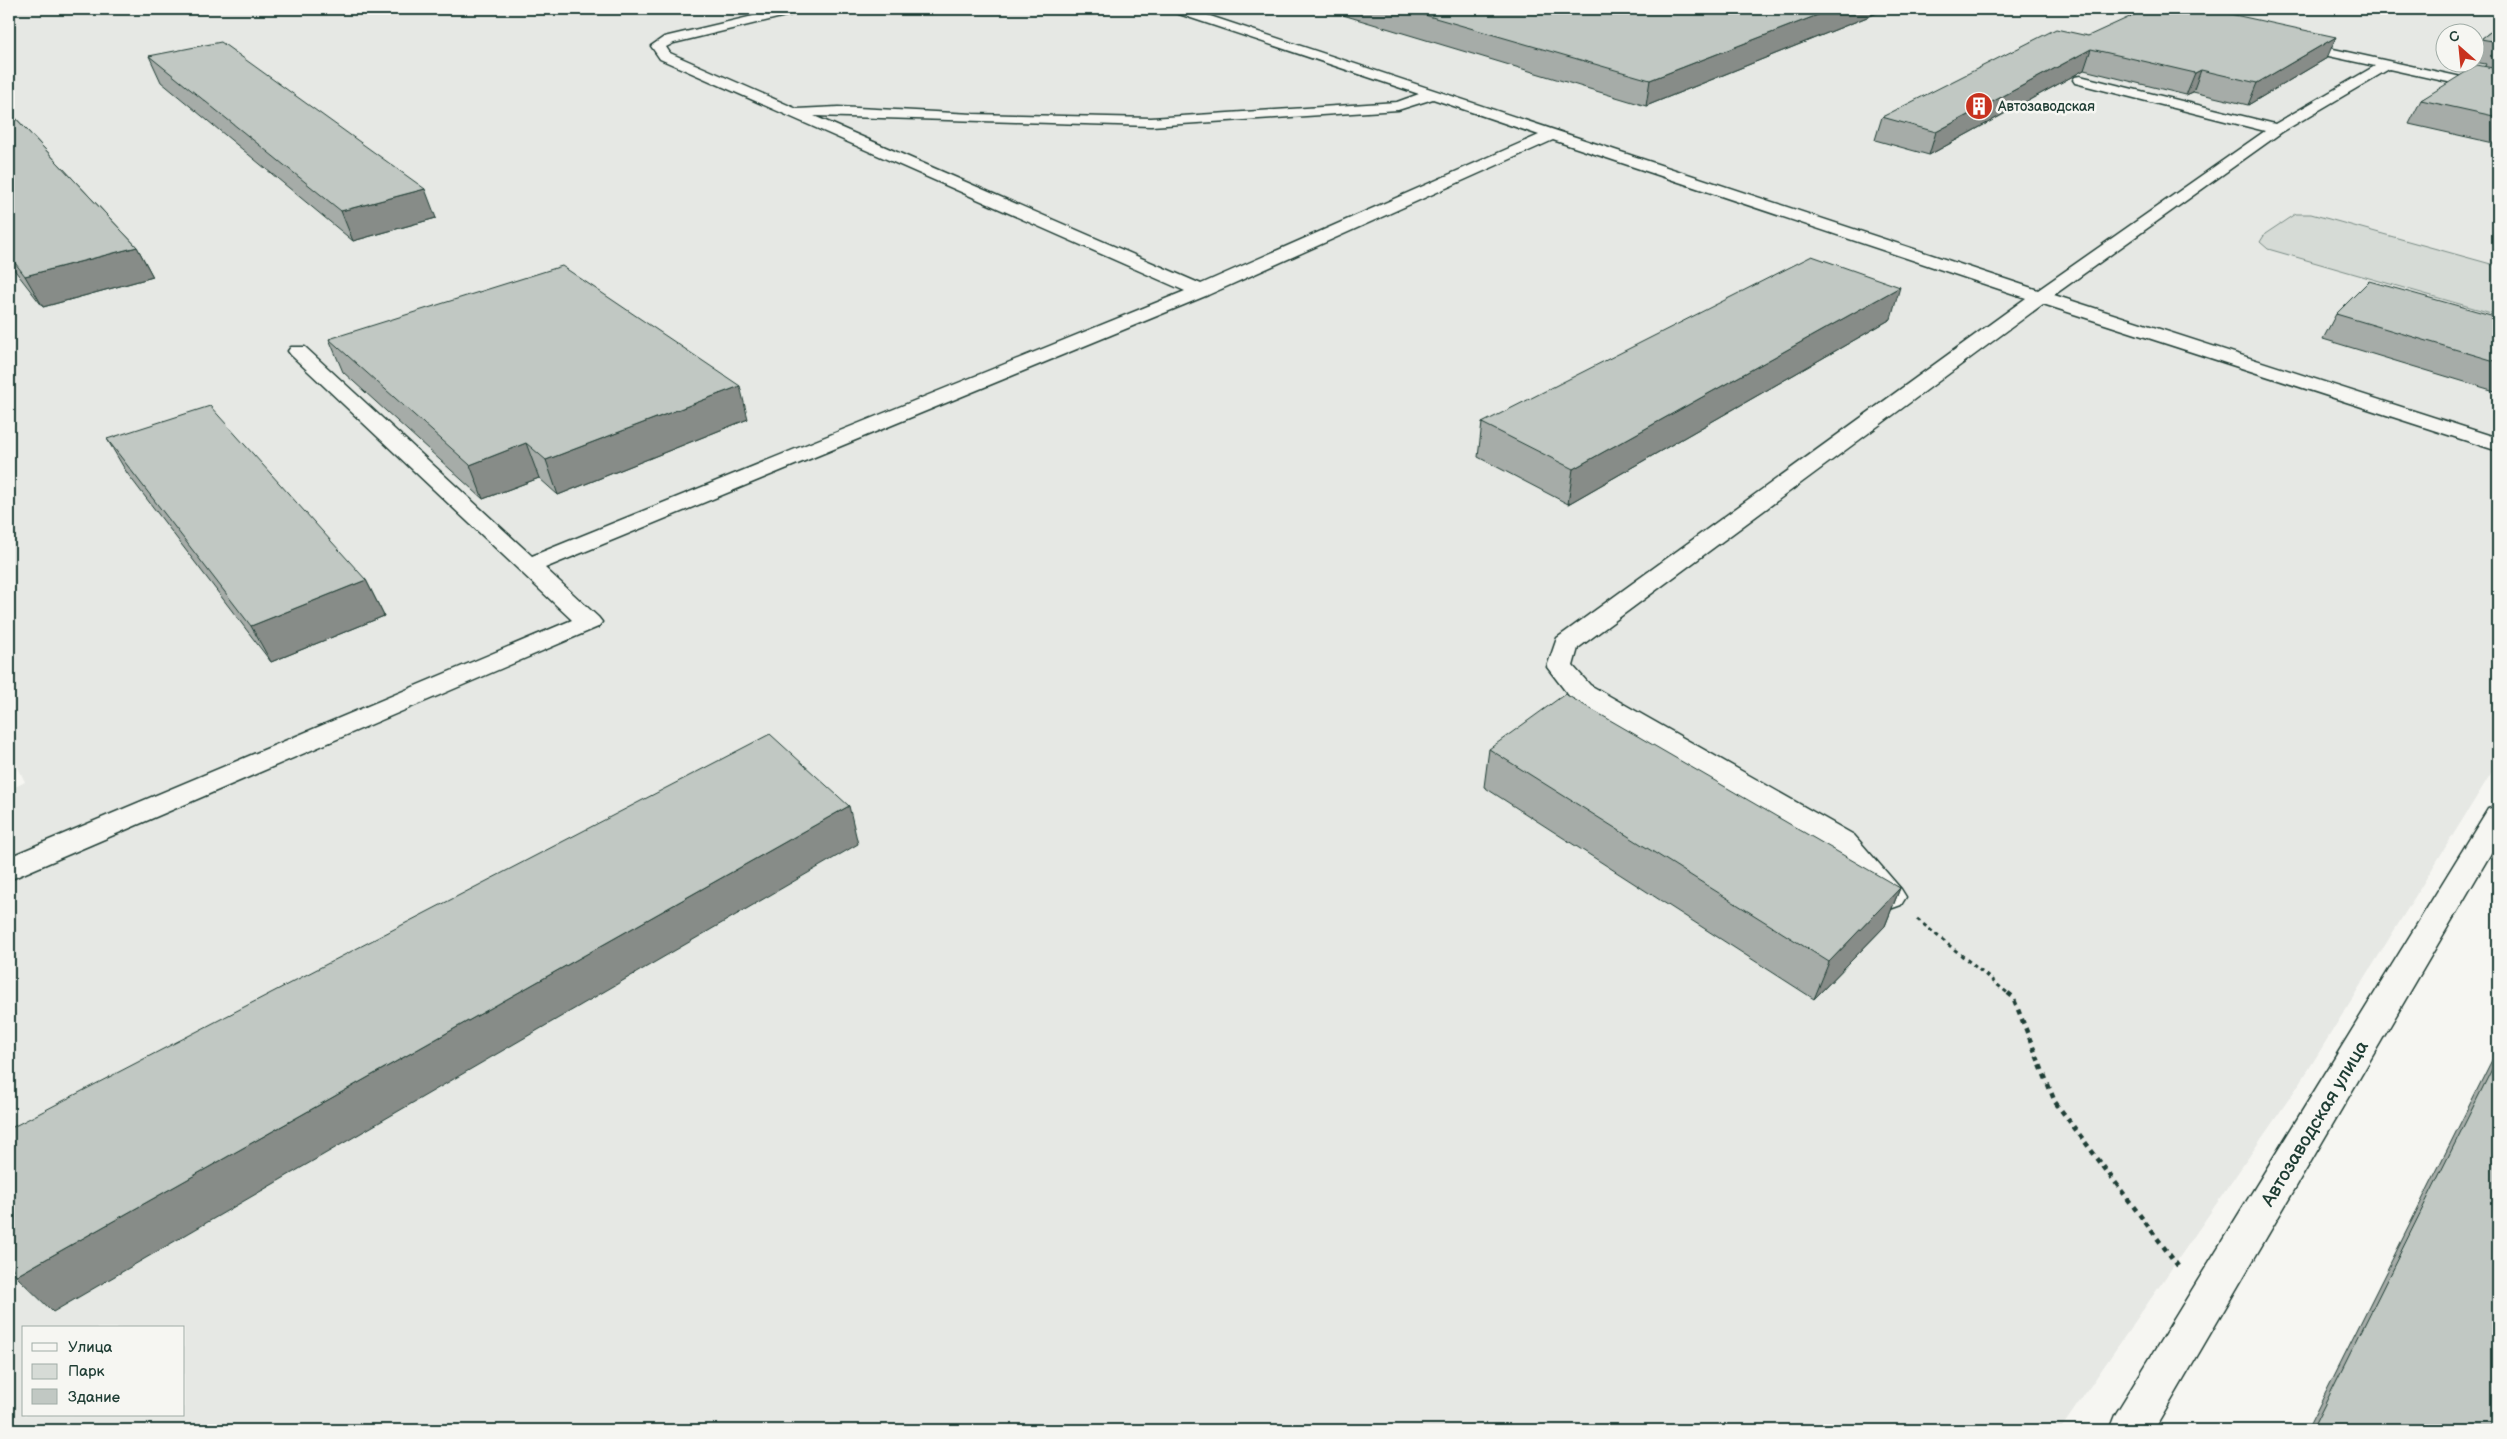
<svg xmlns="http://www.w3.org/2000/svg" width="2507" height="1439" font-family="'Balsamiq Sans',sans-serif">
<rect width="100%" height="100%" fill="#f6f6f2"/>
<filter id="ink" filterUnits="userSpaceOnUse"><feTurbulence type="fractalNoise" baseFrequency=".02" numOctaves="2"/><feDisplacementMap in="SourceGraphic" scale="10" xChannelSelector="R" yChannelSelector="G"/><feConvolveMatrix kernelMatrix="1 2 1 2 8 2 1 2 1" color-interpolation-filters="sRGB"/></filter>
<g filter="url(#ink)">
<path fill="#e6e8e4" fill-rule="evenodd" d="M9 9H2498V762L2302 1080 2060 1430H9V790L25 782 9 748ZM2444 32H2474V62H2444ZM24 1328H184V1415H24Z"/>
<path fill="#d6dbd6" stroke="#7a8c85" d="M2295 214H2311L2498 266V315L2268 249 2260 242 2265 234Z"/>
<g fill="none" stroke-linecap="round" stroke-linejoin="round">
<g stroke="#1f3d34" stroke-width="3">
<path id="minor" d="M783 9H804L802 12 674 43 666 47 670 53 797 109 838 107 973 114 1151 118 1397 102 1419 94 1173 12 1171 9H1189L2038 290 2265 131 2075 83 2073 80 2075 77 2080 76 2275 124 2375 66 2287 47 2285 44 2292 40 2498 85V93L2389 69 2282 132 2054 295 2498 438V451L2043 304 1578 648 1573 666 1590 685 1854 835 1901 889 1906 897 1901 905 1890 909 1879 905 1832 851 1570 697 1547 667 1557 638 2026 298 1553 140 1208 295 545 568 598 617 602 622 598 627 9 880V857L572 620 291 355 288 351 291 347H305L532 556 1185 291 660 59 651 46 664 37ZM1433 99 1539 135 1201 284 814 116 1151 126 1398 110Z
M2127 9H2149L2183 16 2185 19 2179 23 2129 12Z
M2498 806V841L2154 1430H2109L2115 1415 2488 809Z"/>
</g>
<path stroke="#1f3d34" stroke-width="3" stroke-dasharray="4 4" stroke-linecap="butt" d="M1917 919 2010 995"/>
<path stroke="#1f3d34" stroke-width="4.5" stroke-dasharray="5 5" stroke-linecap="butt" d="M2008 993 2013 997 2055 1102 2178 1266"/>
<use href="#minor" fill="#f6f6f2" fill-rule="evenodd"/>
</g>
<path fill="#a6aca8" stroke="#1f3d34" d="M1323 9H1882V11L1646 106Z
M2498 26V144L2409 124 2421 100 2485 66 2486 64 2474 62V52L2481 39Z
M2088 36 2327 58 2248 105 2193 92 2186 95 2084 70 1929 155 1875 140 1882 117Z
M149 56 436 218 353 241 161 82Z
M9 111 137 247 153 277 43 307 9 263Z
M2336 314 2498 317V392L2323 339Z
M1891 319 1568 504 1478 457 1482 423Z
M329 339 748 419 558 495 539 478 483 499 343 372Z
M107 439 366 580 384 616 271 662 127 473Z
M1489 749 1900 888 1885 926 1814 999 1484 787Z
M2498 1048V1430H2307Z"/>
<path fill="#878c88" stroke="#1f3d34" d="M1833 9H1882V11L1646 106 1650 80Z
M2336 37 2327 58 2248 105 2257 83Z
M2091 49 2084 70 1929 155 1936 132Z
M2201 70 2193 92 2186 95 2195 73Z
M425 189 436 218 353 241 341 211Z
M137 247 153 277 43 307 25 276Z
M1900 287 1891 319 1568 504 1573 469Z
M740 386 748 419 558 495 546 460Z
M526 443 539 478 483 499 470 465Z
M366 580 384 616 271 662 251 626Z
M849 806 858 844 53 1312 16 1276Z
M1900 888 1885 926 1814 999 1829 962Z"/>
<path fill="#c1c8c3" stroke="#1f3d34" d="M1404 9H1833L1650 80Z
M2147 9H2207L2336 37 2257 83 2201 70 2195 73 2091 49 1936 132 1882 117 2056 29 2088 36Z
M2498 26V42L2481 39Z
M221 42 425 189 341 211 149 56Z
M2498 51V58L2490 56Z
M2477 65 2498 69V117L2421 100Z
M9 111 137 247 25 276 9 255Z
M1812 256 1900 287 1573 469 1482 423Z
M562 266 740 386 546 460 526 443 470 465 329 339Z
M2369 281 2498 317V362L2336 314Z
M210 406 366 580 251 626 107 439Z
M1565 694 1900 888 1829 962 1489 749Z
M770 734 849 806 16 1276 9 1258V1129Z
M2498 1057V1430H2312Z"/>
</g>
<defs>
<g id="building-disc" transform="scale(1.4375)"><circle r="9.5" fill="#c8321e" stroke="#f6f6f2"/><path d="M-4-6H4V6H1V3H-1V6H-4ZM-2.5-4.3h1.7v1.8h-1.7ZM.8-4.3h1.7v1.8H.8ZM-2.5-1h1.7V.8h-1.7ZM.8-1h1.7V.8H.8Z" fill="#fff"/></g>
</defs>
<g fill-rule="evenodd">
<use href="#building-disc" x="1979" y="106"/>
</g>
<g text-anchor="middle" stroke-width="5" stroke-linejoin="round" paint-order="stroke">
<g font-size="14" fill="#1f3d34" stroke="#f6f6f2" text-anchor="start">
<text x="1998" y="111">Автозаводская</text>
</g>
<g font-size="19" fill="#1f3d34" stroke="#f6f6f2">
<text transform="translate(2314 1123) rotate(-59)" y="7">Автозаводская улица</text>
</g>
</g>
<rect width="2507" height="1439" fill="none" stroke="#f6f6f2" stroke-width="30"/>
<rect x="15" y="15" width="2477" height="1409" fill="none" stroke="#1f3d34" stroke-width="2" filter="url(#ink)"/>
<rect x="22" y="1326" width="162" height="90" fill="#f6f6f2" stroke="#a0aca6"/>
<rect x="32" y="1343" width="25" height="8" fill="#f6f6f2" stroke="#a0aca6"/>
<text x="68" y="1352" font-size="15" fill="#1f3d34">Улица</text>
<rect x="32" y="1364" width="25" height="15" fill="#d6dbd6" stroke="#a0aca6"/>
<text x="68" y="1376" font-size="15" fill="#1f3d34">Парк</text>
<rect x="32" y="1389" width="25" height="15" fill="#c1c8c3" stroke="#a0aca6"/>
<text x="68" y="1402" font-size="15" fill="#1f3d34">Здание</text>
<g transform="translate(2460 48) rotate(333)"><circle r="24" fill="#f6f6f2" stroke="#a0aca6"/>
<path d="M0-4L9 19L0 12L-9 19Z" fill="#c8321e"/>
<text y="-8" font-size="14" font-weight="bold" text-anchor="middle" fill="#1f3d34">С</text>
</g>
</svg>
